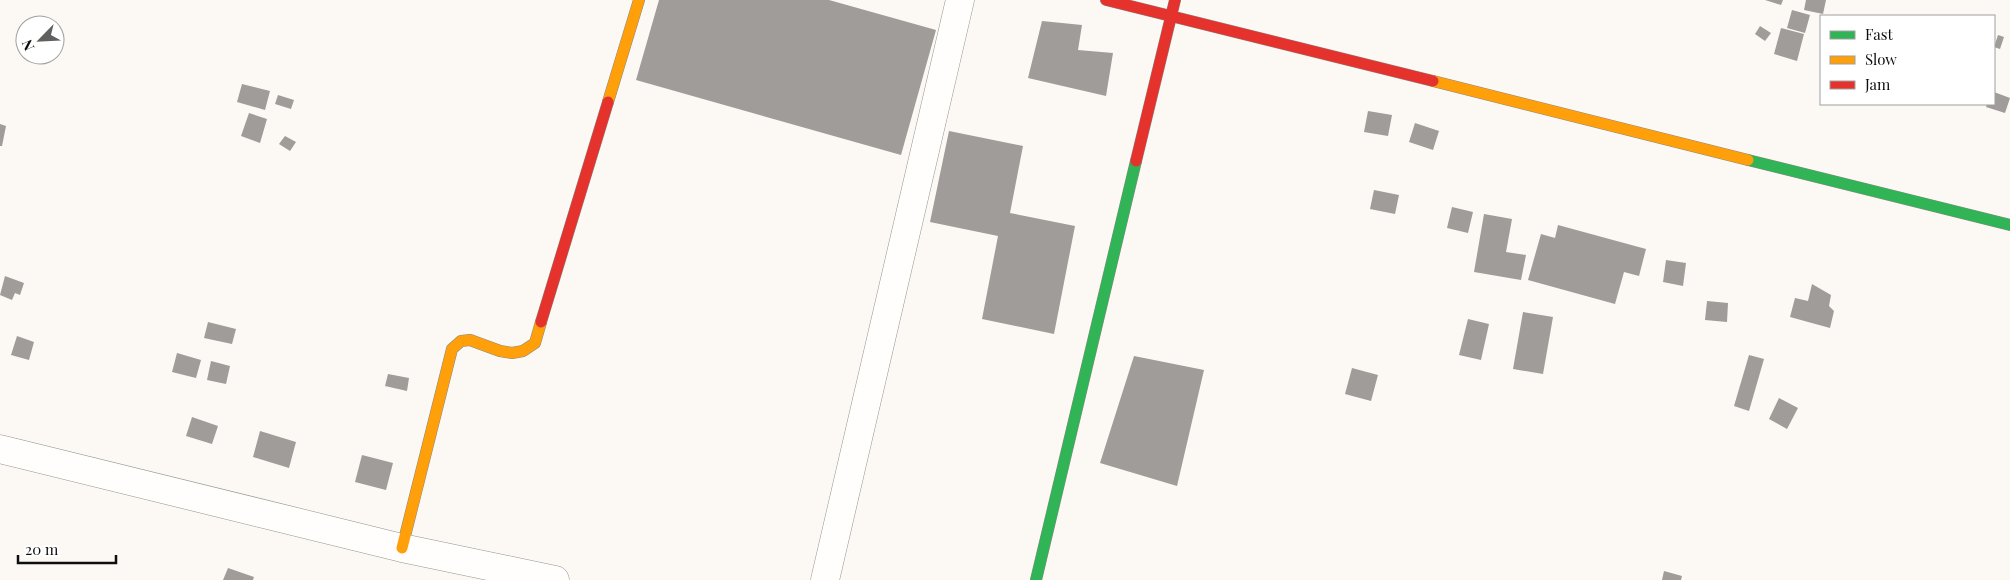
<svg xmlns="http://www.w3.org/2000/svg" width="2010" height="580" font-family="'Playfair Display',serif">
<rect width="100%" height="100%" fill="#fcf9f4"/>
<path fill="#9f9c99" d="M659 0H829L936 30 901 155 636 80Z
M1765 0H1783L1781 5Z
M1806 0H1826L1823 14 1804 10Z
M1792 10 1810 15 1805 33 1787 28Z
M1042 21 1082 25 1078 50 1113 53 1106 96 1028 78Z
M1760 26 1771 33 1765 41 1755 34Z
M1781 28 1804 34 1797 61 1774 54Z
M1998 35 2004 37 2000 49 1994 47Z
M242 84 270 91 265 110 237 102Z
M1994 92 2010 98 2005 113 1986 107 1987 104H1994Z
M278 95 294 100 291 109 275 104Z
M1368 111 1392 115 1388 136 1364 132Z
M249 113 267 119 260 143 241 136Z
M1415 123 1439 131 1433 150 1409 142Z
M0 124 6 126 2 146H0Z
M949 131 1023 146 1010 213 1075 226 1054 334 982 319 998 236 930 222Z
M285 136 296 142 290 151 279 144Z
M1374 190 1399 195 1395 214 1370 209Z
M1452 207 1473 212 1468 233 1447 228Z
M1484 214 1512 219 1506 252 1526 255 1521 280 1474 272Z
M1558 225 1646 249 1639 276 1624 272 1615 304 1528 280 1541 234 1555 238Z
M1666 260 1686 263 1683 286 1663 282Z
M5 276 24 283 20 295 15 293 12 300 0 295Z
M1812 284 1831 295 1829 306 1834 311 1830 328 1790 317 1795 298 1808 301Z
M1707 301 1728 303 1727 322 1705 320Z
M1523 312 1553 317 1543 374 1513 369Z
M1468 319 1489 324 1481 360 1459 355Z
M208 322 236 329 232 344 204 338Z
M17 336 34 342 29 360 11 355Z
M177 353 201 360 196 378 172 372Z
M1749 355 1764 359 1749 411 1734 406Z
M1134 356 1204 370 1177 486 1100 463Z
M211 361 230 366 226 384 207 380Z
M1352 368 1378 375 1371 401 1345 394Z
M388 374 409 378 407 391 385 386Z
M1779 398 1798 408 1787 429 1769 419Z
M192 417 218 426 212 444 186 436Z
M260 431 296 442 289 468 253 457Z
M362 455 393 463 386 490 355 482Z
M228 568 254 577 253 580H223Z
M1664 571 1682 576 1681 580H1662Z"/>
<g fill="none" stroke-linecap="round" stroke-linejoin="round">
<g stroke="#959492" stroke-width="29">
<path id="street" d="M0 449 402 548 555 580
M825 580 960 0"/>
</g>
<g stroke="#8c8a88" stroke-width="12">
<path id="fast" d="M1748 160 2010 225
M1036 580 1136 161"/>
</g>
<g stroke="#8c8a88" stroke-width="12">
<path id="slow" d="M1433 81 1748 160
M608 102 639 0
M402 548 452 349 461 341 470 340 500 351 512 353 523 351 535 343 541 322"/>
</g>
<g stroke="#8c8a88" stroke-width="12">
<path id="jam" d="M1106 0 1433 81
M1136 161 1175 0
M541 322 608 102"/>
</g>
<use href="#street" stroke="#fffefd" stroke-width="28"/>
<use href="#fast" stroke="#30b455" stroke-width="11"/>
<use href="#slow" stroke="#ff9f0a" stroke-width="11"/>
<use href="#jam" stroke="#e5322d" stroke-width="11"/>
</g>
<rect x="1820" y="15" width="175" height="90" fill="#ffffff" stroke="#9f9f9f"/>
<rect x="1830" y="31" width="25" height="8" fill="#30b455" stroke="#9f9f9f"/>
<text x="1865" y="40" font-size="15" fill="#0e0e0e">Fast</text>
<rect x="1830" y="56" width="25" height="8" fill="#ff9f0a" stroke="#9f9f9f"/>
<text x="1865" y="65" font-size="15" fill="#0e0e0e">Slow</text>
<rect x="1830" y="81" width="25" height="8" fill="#e5322d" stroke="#9f9f9f"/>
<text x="1865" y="90" font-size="15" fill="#0e0e0e">Jam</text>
<g transform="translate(40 40) rotate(246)"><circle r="24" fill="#ffffff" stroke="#9f9f9f"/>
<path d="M0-4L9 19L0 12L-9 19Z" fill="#61605e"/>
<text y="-8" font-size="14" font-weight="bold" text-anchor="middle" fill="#0e0e0e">N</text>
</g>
<path d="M18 555v8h98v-8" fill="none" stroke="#0e0e0e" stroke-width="2.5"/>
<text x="25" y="555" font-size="15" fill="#0e0e0e" stroke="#ffffff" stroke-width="4" paint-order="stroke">20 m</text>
</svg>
